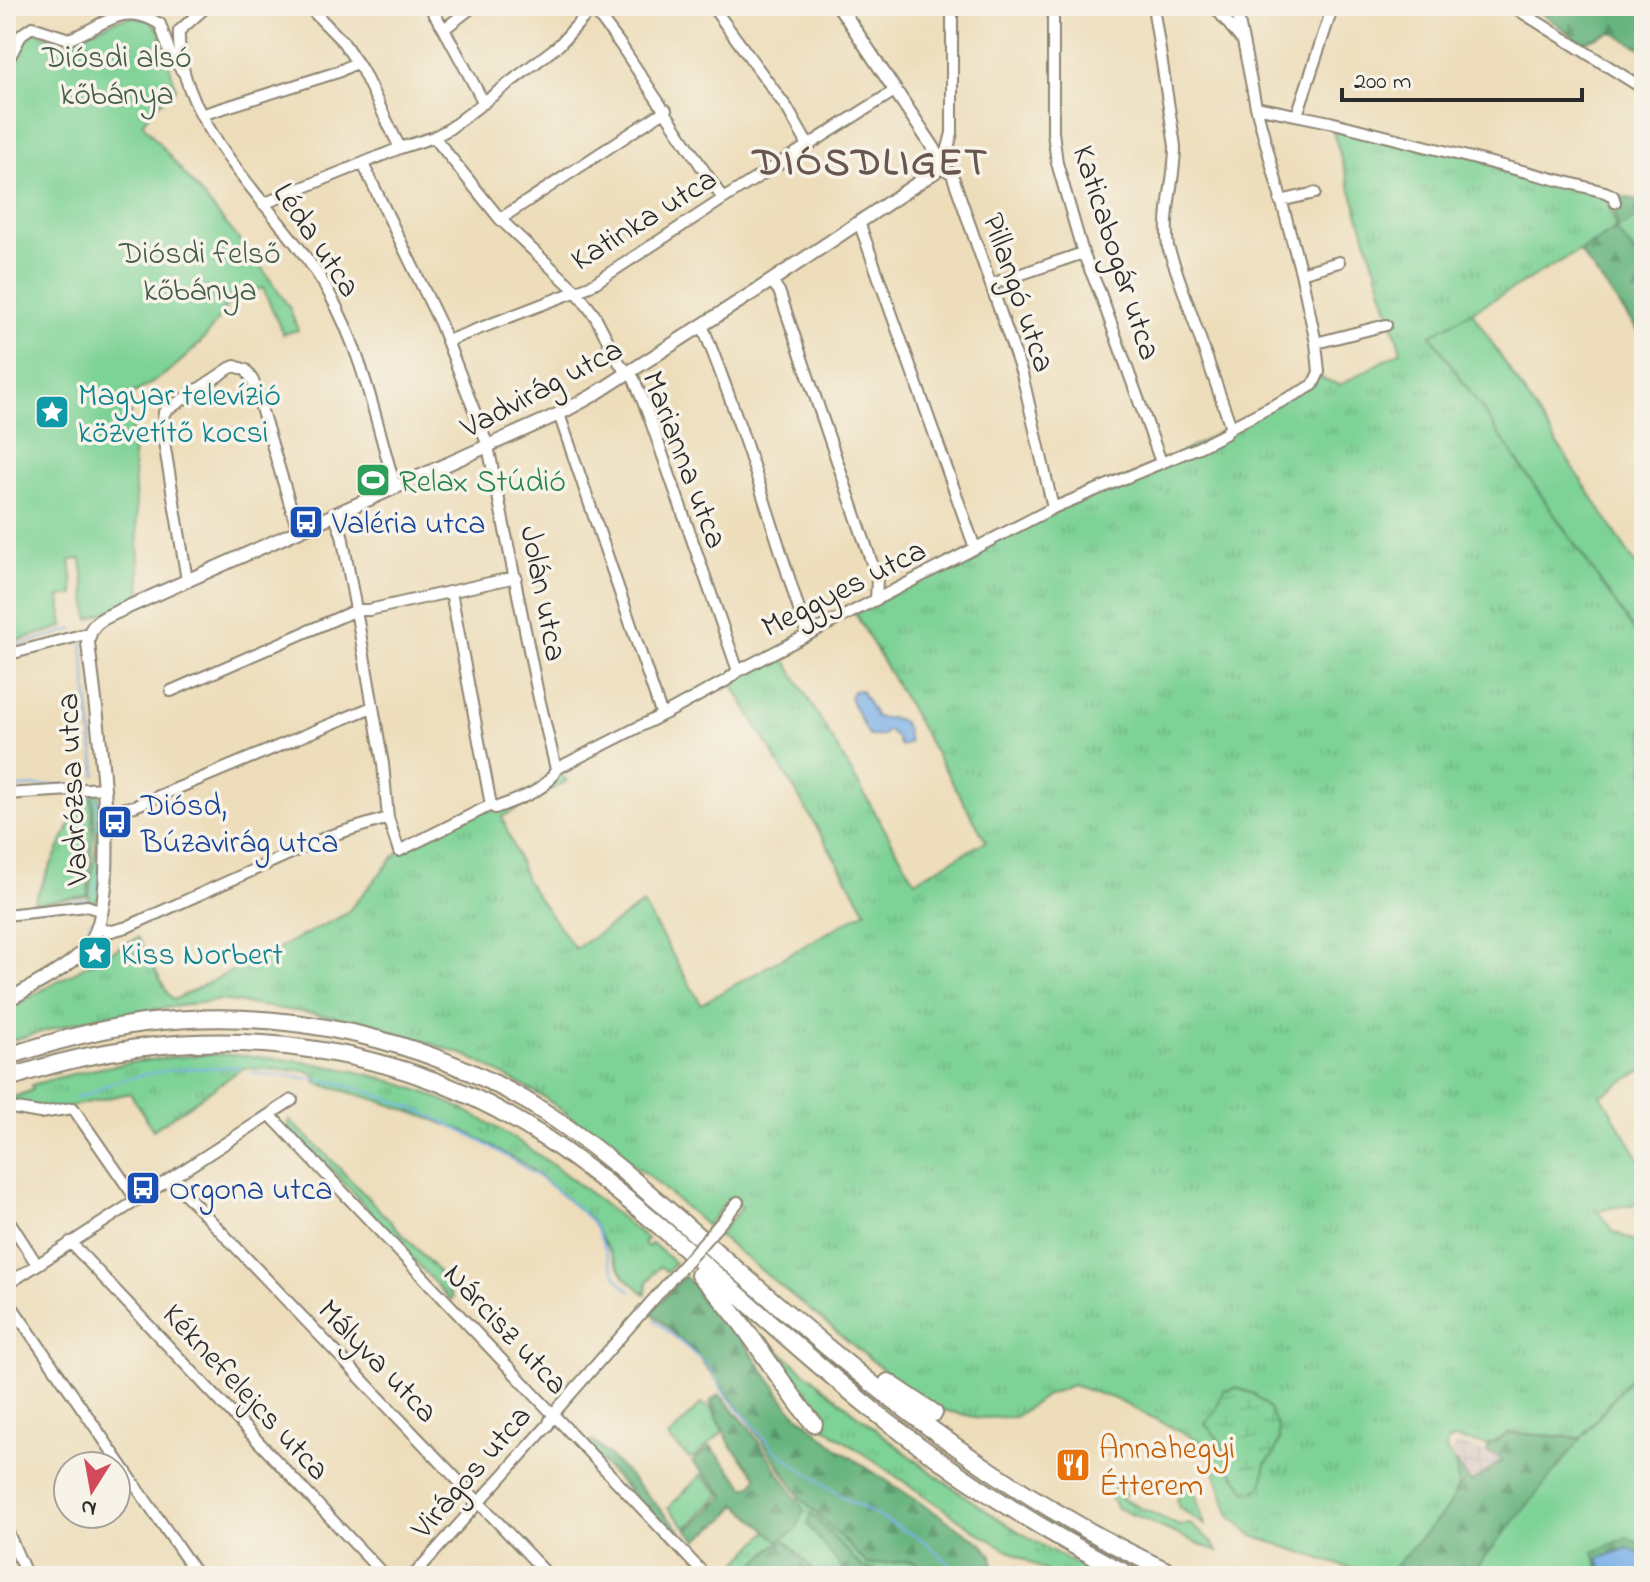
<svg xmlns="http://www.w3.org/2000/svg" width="1650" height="1582" font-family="'Indie Flower',sans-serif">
<defs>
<pattern id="industrial-grid" width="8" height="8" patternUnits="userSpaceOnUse" patternTransform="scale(2)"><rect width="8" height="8" fill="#d1bfbd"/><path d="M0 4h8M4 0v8" fill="none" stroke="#b4a4a3"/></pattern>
<pattern id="grass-tufts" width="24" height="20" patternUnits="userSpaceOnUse" patternTransform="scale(2)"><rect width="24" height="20" fill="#7dd295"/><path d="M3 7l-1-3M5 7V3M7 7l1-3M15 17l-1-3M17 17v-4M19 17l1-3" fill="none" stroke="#6cb481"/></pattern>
<pattern id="forest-firs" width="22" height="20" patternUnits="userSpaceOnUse" patternTransform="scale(2)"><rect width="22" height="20" fill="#66b47e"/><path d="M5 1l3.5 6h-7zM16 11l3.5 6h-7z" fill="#549367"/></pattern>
<pattern id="wetland-marsh" width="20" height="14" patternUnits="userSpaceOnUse" patternTransform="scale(2)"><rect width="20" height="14" fill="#7dd295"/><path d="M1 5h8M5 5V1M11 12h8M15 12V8" fill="none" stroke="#6cb481"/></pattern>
</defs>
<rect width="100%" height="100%" fill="#f7f3e8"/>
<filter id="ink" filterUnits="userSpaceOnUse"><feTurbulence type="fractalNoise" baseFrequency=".0125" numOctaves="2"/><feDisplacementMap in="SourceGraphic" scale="16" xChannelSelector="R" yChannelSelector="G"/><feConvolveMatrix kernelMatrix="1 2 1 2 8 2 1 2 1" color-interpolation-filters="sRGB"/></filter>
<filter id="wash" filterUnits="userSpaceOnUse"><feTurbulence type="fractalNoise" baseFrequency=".006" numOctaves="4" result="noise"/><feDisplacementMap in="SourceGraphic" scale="32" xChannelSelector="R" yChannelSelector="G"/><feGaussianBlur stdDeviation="1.8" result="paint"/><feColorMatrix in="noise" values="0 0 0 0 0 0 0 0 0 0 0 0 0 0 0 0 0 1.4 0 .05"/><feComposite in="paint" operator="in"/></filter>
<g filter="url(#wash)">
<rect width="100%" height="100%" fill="#edddba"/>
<path fill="url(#industrial-grid)" d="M1459 1444 1499 1457 1500 1461 1471 1482 1450 1452Z"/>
<path fill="url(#grass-tufts)" stroke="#547e60" stroke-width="2" d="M1330 122 1466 153 1608 199 1616 230 1431 335 1644 645V1069L1601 1095 1644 1167V1203L1597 1210 1614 1232 1644 1245V1369L1632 1376 1581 1438 1510 1433 1488 1445 1455 1439 1448 1441 1446 1450C1454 1460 1460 1471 1458 1485 1453 1514 1406 1554 1386 1576L1367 1574 1253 1536 1230 1516 1206 1444 1115 1399 1072 1385 1045 1396 1015 1417 979 1418 943 1410 908 1390 718 1235 742 1207 729 1198 707 1226 650 1177 544 1097 468 1056 363 1021 221 1000 88 1019 6 1042V1010L138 937 168 994 174 1000 346 914 399 851 491 805 527 795 556 769 567 781 502 817 527 882 575 949 643 904 701 1004 866 911 731 682 738 674 781 652 915 881 986 841 855 613 975 548 1174 457 1318 377 1340 385 1401 351Z
M93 792 99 795 102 823 97 851 102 864 100 897 92 903H88L96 847Z
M84 795 91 797C94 831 92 862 87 896L33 903Z
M211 1054C305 1057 400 1073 483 1120 542 1153 594 1196 647 1239L643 1243 648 1247 652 1243 675 1263 667 1272 660 1266 647 1282 646 1295 625 1277 590 1219 527 1166 465 1131 377 1100 316 1083 317 1076 308 1071 243 1068 153 1130 130 1093 59 1109 29 1111 6 1104V1100L33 1090 32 1085C91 1067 150 1058 211 1054Z
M289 1120 323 1151 437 1270 453 1298 451 1301 327 1164 291 1131 287 1125Z
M761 1336C867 1423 974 1515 1099 1576H1054L982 1535 833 1433 804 1407Z
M701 1404 710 1407 722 1429 721 1434 695 1457 689 1458 668 1438Z
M701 1475 721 1494 687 1528 668 1508Z
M1183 1486 1195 1494 1205 1525 1179 1508 1177 1499 1184 1490Z
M1114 1489 1125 1494 1120 1498 1179 1526 1190 1524 1212 1542 1218 1552 1117 1508 1111 1498Z
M800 1497 868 1565 911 1561 938 1576H737L731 1570Z"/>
<path fill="url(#forest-firs)" stroke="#487054" stroke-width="2" d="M1538 6H1644V50L1612 32 1582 43 1536 9Z
M1612 194 1644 202V339L1580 252 1617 228Z
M684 1276 720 1309 791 1409 837 1448 980 1542 992 1555 995 1576H938L911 1561 868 1565 800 1497 748 1420 695 1353 651 1312Z
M1644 1369V1576H1386L1448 1508 1458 1486 1456 1463 1471 1483 1501 1461 1500 1456 1487 1452 1488 1445 1510 1433 1581 1438 1632 1376Z
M719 1394 748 1426 804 1510 796 1530 779 1541 737 1504 726 1518 697 1540 688 1530 725 1495 692 1462 711 1447 746 1488 753 1484 757 1477 730 1444 710 1402Z
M592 1440C624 1467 650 1500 680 1530L678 1536 673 1538 586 1446Z
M811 1513 862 1567 897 1576H848L808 1525Z
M786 1541 819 1576H751L747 1572 776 1544Z"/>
<path fill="url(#wetland-marsh)" stroke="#547e60" stroke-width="2" d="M1236 1388 1254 1394 1268 1407 1278 1427 1279 1441 1274 1454 1266 1463 1262 1486 1254 1492H1247L1230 1469 1222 1443 1205 1424 1216 1410 1223 1391Z"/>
<path fill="#7dd295" stroke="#547e60" stroke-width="2" d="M133 17 150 20 160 32 176 89 153 108 154 110 142 123 257 261 289 307 298 330 283 334 263 288C216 299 228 314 200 343 180 364 155 383 130 395L141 598 89 619 81 559 70 560 74 595 60 597 63 627 6 644V72L29 33 36 31 64 43 119 19Z
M1644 214V264L1616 230Z
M1472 312 1644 577V645L1431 335Z
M1644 1369V1546L1627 1537 1594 1552 1601 1576H1470L1632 1376Z"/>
<path fill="#7bb0e9" stroke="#536e8a" stroke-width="2" d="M861 690 876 717C887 720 902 714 906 729 908 733 907 738 909 742L902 746 899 745 897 738 888 730 882 736H869L850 698 853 691Z
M1628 1548 1644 1557V1576H1604L1598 1559Z"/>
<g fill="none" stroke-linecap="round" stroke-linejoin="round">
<path stroke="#7bb0e9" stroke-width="2" d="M82 642 96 775
M6 649 74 629
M6 788 90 783
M97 799 99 831
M97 893 99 861
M32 907 85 900
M6 910 27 907
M82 939 92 920
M252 1073C280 1076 309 1077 337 1083 422 1104 521 1156 585 1215 609 1237 604 1274 632 1292
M75 1097C90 1097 101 1086 115 1082 156 1069 197 1067 240 1067
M655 1320 710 1368 724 1393 776 1451 841 1496 924 1541 963 1576"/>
</g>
</g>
<g filter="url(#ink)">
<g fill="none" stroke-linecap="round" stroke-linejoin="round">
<g stroke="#8c8472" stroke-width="14">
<path id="minor" d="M207 6 179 31C175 126 284 213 328 291 362 351 376 421 395 487
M308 6 343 42 362 70 400 148
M429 6 444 29 484 103
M712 6 787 108 808 145
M952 6V133L947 152 938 164 952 174 1022 374 1053 508
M1053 6V132L1057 163 1083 253 1100 293 1161 462
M1153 6 1175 146C1175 180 1163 213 1168 247L1231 427
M1214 6 1240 38
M1512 6 1644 89
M593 8 620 44 723 199
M444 29 474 6
M6 64 22 34 32 27 69 39C103 27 122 0 160 24L171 56 183 72
M1256 107 1330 122 1605 192 1613 196 1615 202
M201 115 338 72 357 62
M1297 115 1333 6
M434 137 500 219 577 292 595 316 620 364 634 379 650 419 738 671
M363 164 440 323 488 446 538 694 556 769
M1280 201 1315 193
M263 204 400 148 434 137 449 129 559 45 594 6
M500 219 666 110
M859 222 975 548
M1301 273 1339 262
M771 281 779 291 877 578 876 600
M992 284 1083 253
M702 325C743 426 774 531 807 635
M447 341 590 286 723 199 896 90
M1316 343 1386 325
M559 414 661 713
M334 514 342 535 356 610 383 764 388 818 399 851 491 805 495 808C516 800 548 791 556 769L674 709 727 680 738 671 1053 508 1197 448 1225 434 1231 427 1306 389 1313 385 1319 372 1316 343 1301 273 1256 107 1236 6
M187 580 162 430 164 412 230 368 235 366 246 370 253 381 298 531
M451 592 491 805
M6 655 89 633
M171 691 356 610H369L516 577
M6 794 104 788
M105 812 135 806 372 707
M6 915 87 906 102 911
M97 929 112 931 127 927 329 836 388 818
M6 1107 40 1113 73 1108 136 1199
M271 1116 706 1576
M171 1179 549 1576
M6 1216 36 1263
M724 1219 738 1202
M70 1242 385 1576
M6 1285 292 1100
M6 1298 198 1576
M6 1528 27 1576
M413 1576 548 1425 553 1414 666 1285"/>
</g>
<g stroke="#8c8472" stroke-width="16">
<path id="tertiary" d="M6 1001C30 987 70 968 88 946 126 898 95 706 88 643 89 624 101 619 117 612L559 414 592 396 771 281 936 171 938 156 933 147 839 6"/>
</g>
<g stroke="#8c8472" stroke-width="20">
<path id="trunk" d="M6 1057C51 1042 97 1029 144 1023 283 1005 435 1039 552 1117 599 1149 641 1186 683 1223 731 1265 779 1306 827 1347 935 1437 1050 1518 1178 1576
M6 1079C188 1016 394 1033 554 1144 671 1226 772 1331 884 1419 961 1479 1044 1532 1131 1576
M699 1275C745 1319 774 1375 814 1424
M888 1382 934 1413"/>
</g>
<use href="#minor" stroke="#fff" stroke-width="10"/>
<use href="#tertiary" stroke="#fff" stroke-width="12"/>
<use href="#trunk" stroke="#fff" stroke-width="16"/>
<g stroke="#8c8472" stroke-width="14" stroke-linecap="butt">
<path id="minor-bridge" d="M666 1285 724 1219"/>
</g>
<use href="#minor-bridge" stroke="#fff" stroke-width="10"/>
</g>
</g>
<defs>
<g id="sight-square" transform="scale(1.8)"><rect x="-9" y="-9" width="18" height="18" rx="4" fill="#0f9aa8" stroke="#f7f3e8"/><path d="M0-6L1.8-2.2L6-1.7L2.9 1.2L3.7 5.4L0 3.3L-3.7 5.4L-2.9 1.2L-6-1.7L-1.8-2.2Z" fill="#fff"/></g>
<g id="stadium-square" transform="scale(1.8)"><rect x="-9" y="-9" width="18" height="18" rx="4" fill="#2e9e5b" stroke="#f7f3e8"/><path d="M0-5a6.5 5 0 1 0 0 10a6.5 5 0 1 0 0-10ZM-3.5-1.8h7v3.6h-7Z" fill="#fff"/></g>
<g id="bus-square" transform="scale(1.8)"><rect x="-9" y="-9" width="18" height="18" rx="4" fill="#1a4fb4" stroke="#f7f3e8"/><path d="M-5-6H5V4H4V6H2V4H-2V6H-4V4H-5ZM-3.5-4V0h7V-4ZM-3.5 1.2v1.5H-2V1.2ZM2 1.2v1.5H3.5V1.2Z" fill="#fff"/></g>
<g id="restaurant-square" transform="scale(1.8)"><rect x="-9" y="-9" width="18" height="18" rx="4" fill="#e8710a" stroke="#f7f3e8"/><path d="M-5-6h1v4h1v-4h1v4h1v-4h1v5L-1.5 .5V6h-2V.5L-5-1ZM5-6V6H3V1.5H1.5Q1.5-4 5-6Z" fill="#fff"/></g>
</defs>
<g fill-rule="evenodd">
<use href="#sight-square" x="52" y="412"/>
<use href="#stadium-square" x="373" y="480"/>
<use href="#bus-square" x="306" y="522"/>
<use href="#bus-square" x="115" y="822"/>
<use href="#sight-square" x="95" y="953"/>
<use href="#bus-square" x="143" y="1188"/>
<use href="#restaurant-square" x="1073" y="1465"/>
</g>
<g text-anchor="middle" stroke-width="7" stroke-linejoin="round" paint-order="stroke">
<g font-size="32" fill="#445d4b" stroke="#f7f3e8">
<text x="117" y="67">Diósdi alsó<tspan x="117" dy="37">kőbánya</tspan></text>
<text x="200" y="263">Diósdi felső<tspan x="200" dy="37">kőbánya</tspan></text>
</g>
<g font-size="32" fill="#2b2b2b" stroke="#f7f3e8">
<text transform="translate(643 218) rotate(-32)" y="11">Katinka utca</text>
<text transform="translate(318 239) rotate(56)" y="11">Léda utca</text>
<text transform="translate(1118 252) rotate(72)" y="11">Katicabogár utca</text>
<text transform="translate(1020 292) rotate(71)" y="11">Pillangó utca</text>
<text transform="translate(541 387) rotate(-28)" y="11">Vadvirág utca</text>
<text transform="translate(686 459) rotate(69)" y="11">Marianna utca</text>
<text transform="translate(843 587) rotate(-27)" y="11">Meggyes utca</text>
<text transform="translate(545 593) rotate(79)" y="11">Jolán utca</text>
<text transform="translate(71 789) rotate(-93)" y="11">Vadrózsa utca</text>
<text transform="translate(507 1328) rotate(47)" y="11">Nárcisz utca</text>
<text transform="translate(379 1360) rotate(46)" y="11">Mályva utca</text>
<text transform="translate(247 1391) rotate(47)" y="11">Kéknefelejcs utca</text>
<text transform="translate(470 1471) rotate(-49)" y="11">Virágos utca</text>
</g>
<g font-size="32" fill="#0d838f" stroke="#f7f3e8" text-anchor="start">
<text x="78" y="405">Magyar televízió<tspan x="78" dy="37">közvetítő kocsi</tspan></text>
<text x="121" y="964">Kiss Norbert</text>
</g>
<g font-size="32" fill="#27864d" stroke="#f7f3e8" text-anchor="start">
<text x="399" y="491">Relax Stúdió</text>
</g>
<g font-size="32" fill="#164399" stroke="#f7f3e8" text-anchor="start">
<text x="332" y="533">Valéria utca</text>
<text x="141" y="815">Diósd,<tspan x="141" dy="37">Búzavirág utca</tspan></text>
<text x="169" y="1199">Orgona utca</text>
</g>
<g font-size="32" fill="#c56008" stroke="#f7f3e8" text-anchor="start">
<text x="1099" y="1458">Annahegyi<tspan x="1099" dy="37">Étterem</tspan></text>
</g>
<g font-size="40" font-weight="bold" letter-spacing="2" fill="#6a5650" stroke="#f7f3e8">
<text x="871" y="174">DIÓSDLIGET</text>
</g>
</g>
<rect width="1650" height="1582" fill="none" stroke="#f7f3e8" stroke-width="32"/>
<g transform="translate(92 1490) rotate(191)"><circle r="38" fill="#f7f3e8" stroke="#a5a39c" stroke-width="2"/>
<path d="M0-6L14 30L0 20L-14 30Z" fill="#d1495b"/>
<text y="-12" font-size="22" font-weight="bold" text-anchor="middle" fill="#2b2b2b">N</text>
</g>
<path d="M1342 88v12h240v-12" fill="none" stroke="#2b2b2b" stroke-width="4"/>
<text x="1354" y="88" font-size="24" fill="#2b2b2b" stroke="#f7f3e8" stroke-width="6" paint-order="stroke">200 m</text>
</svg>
